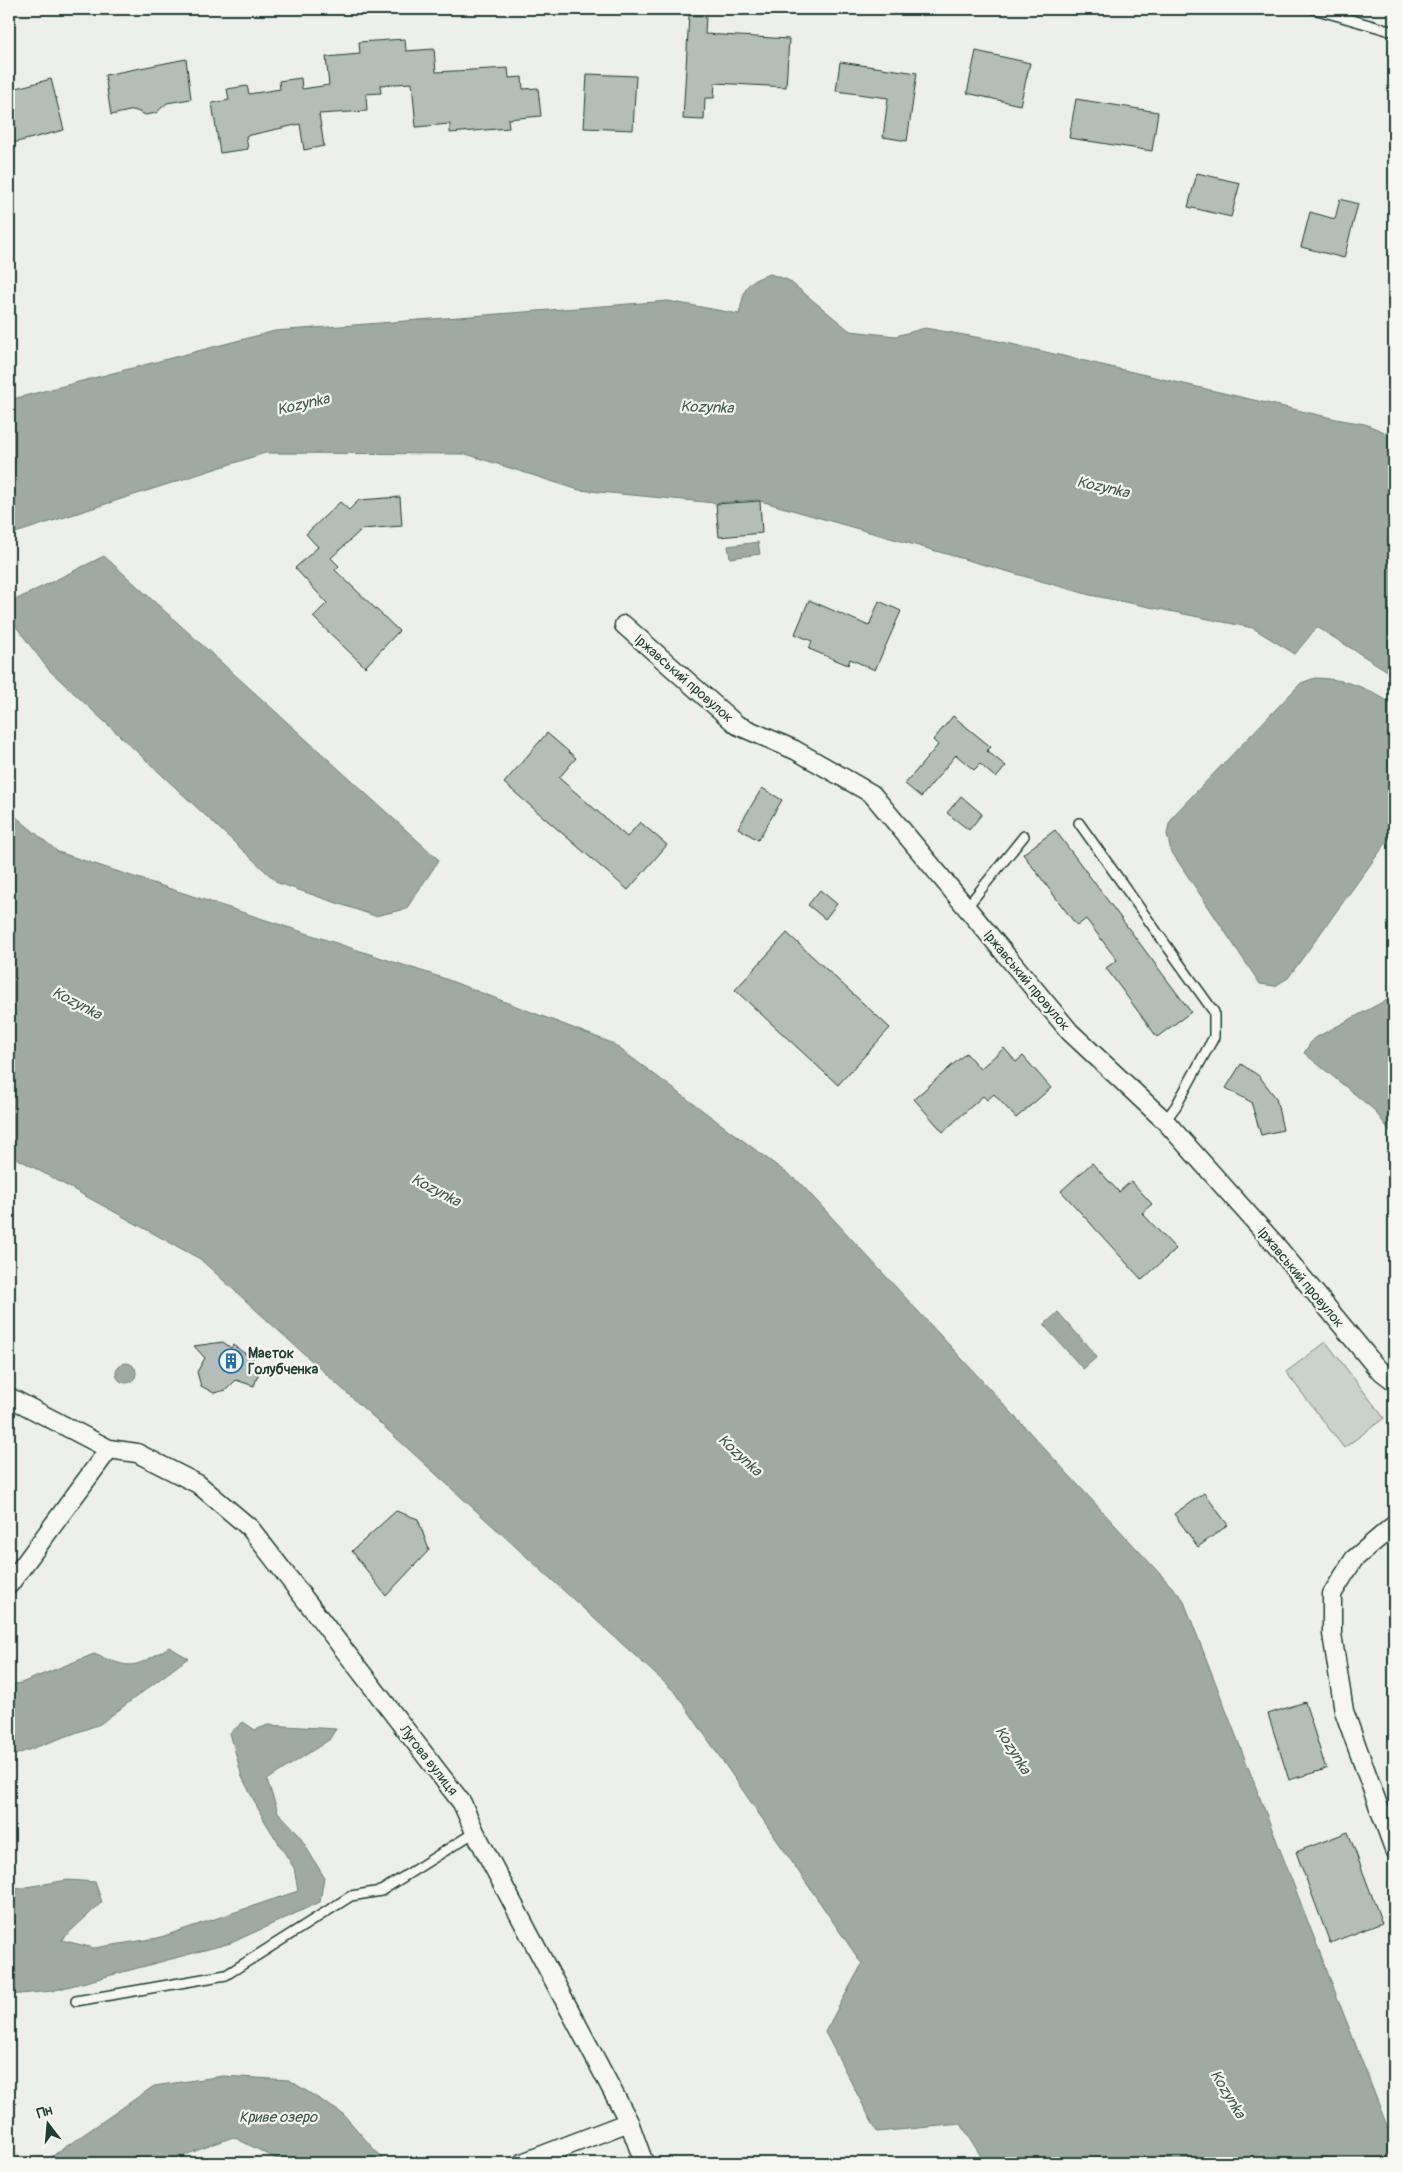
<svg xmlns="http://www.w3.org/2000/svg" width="1403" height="2172" font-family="Pangolin,sans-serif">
<rect width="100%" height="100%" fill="#edefea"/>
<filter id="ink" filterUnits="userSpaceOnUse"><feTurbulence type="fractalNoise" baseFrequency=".02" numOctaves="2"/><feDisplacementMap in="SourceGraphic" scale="10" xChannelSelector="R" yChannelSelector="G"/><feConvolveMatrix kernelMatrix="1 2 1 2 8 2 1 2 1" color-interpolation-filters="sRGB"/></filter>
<g filter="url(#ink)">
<path fill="#cbd2cc" stroke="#758880" d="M1326 1342 1384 1418 1344 1448 1286 1372Z"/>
<path fill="#9faaa4" stroke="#6c7e77" d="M770 274 788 280 850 331 896 336 925 328 998 341 1336 419 1365 424 1394 436V675L1317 627 1295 654 1253 628 1090 595 757 500 715 503 579 490 466 454 265 453 9 535V400L275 331 668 301 739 314C746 288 742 283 770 274Z
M758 542 760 554 730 558 728 546Z
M104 556 439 860 406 909 375 916 278 883 48 669 9 617V603Z
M1315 678C1348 679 1367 688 1394 705V832L1288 978 1275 986 1260 984 1171 851 1167 834 1169 824 1174 815 1301 683Z
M9 811 58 852 443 978 612 1043 800 1183 1183 1599 1394 2144V2163H985L961 2124 877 2132 825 2032 862 1964 676 1693 200 1259 9 1154Z
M1394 996V1136L1373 1109 1304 1053 1313 1039Z
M1058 1312 1097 1357 1083 1369 1044 1325Z
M116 1373a10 10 0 1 1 20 0a10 10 0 1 1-20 0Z
M169 1647 188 1658 100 1724 9 1757V1685L21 1683 94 1654C134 1670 132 1669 169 1647Z
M243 1722 255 1730 268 1725 336 1729 329 1740 267 1780 278 1812 297 1832 324 1877 320 1902 231 1943 52 1991 9 1995V1890L68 1880 95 1882 102 1902 61 1940 94 1948 158 1938 298 1891 294 1868 264 1820 242 1777 230 1733Z
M223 2076 289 2080 343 2114 386 2163H285L233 2137 185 2155 184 2163H9V2160L51 2157 154 2086Z"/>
<path fill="#b4bdb8" stroke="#1f3d34" d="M689 15 706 16 705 34 789 39 786 87 715 83 714 98H705L704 120 683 119Z
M405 39 406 51 434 49 436 72 508 68 509 78 522 77 523 89 538 88 541 116 508 119 509 128 450 133V124L416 127 412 83 380 85 381 93 366 94 367 111 319 114 324 146 304 150 300 124 246 136 248 149 220 153 212 103 229 100 227 89 247 86 249 94 280 89 279 81 301 78 302 89 329 85 326 57 360 54 359 42Z
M976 51 1030 63 1020 105 967 93Z
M186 59 191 99 167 103 156 113 146 115 134 110 111 115 105 75Z
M840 62 917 73 907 141 883 137 888 98 836 91Z
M587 74 636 76 633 130 584 128Z
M51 79 64 130 9 144V90Z
M1076 99 1158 112 1152 151 1069 138Z
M1197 173 1240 183 1231 217 1188 207Z
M1340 199 1358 204 1344 258 1301 247 1310 212 1335 219Z
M400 497 402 526 362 529 331 558 339 566 335 570 399 631 365 667 313 617 327 603 295 568 318 547 306 534 340 502 349 510 359 500Z
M760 501 762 533 719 537 716 504Z
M809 600 869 626 879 601 901 611 875 670 850 659 848 665 809 649 812 641 795 634Z
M953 716 991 747 987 751 1006 766 996 778 980 764 974 770 956 755 921 797 905 784 938 745 933 740Z
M547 733 576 758 559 778 627 837 640 822 667 845 628 890 504 783Z
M762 788 782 800 758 840 738 828Z
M961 796 982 814 969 830 947 813Z
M1055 830 1191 1012 1157 1037 1106 968 1117 960 1086 919 1077 926 1023 854Z
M820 890 837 904 825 919 808 905Z
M787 933 890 1028 838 1085 735 990Z
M1004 1048 1016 1062 1023 1056 1051 1088 1016 1118 994 1094 987 1100 983 1096 943 1132 914 1099 966 1053 980 1069Z
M1241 1064 1259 1076 1276 1098 1283 1130 1261 1135 1251 1102 1226 1088Z
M1092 1163 1119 1192 1131 1181 1152 1204 1142 1213 1176 1249 1142 1280 1061 1191Z
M223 1342 231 1348 233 1345 247 1355 249 1351 259 1372 254 1386 236 1380 226 1390 214 1393 201 1386 197 1372 205 1358 194 1346Z
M1204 1493 1228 1525 1198 1547 1174 1514Z
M396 1511 418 1519 429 1550 386 1596 352 1551Z
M1305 1702 1326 1769 1289 1780 1268 1714Z
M1348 1832 1382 1923 1330 1943 1296 1852Z"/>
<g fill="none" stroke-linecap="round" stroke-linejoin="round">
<g stroke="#1f3d34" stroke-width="12">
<path id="lane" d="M1314 9 1394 32
M1079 823 1214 1012V1037L1176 1106 1165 1121
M966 908 1024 836
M76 2001 226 1975 351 1896 381 1891 475 1832"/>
</g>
<g stroke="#1f3d34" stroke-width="21">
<path id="street" d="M624 625 737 725 795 750 872 794 1070 1032 1165 1121 1274 1243 1377 1368 1394 1381
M9 1397 109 1449 137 1453 198 1484 250 1528 462 1803 475 1832 629 2122 644 2163
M1394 1525 1354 1559 1332 1594V1634L1344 1711 1394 1849
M9 1585 109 1449
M522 2163 629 2122"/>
</g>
<use href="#lane" stroke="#f6f6f2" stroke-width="9"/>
<use href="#street" stroke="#f6f6f2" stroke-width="18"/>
</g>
</g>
<defs>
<g id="building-ring" transform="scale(1.25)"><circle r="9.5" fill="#f6f6f2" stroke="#1f6fb2" stroke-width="1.5"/><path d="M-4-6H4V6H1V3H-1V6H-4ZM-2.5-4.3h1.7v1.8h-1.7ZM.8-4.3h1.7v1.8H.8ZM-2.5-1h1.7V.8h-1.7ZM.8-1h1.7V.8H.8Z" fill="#1f6fb2"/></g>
</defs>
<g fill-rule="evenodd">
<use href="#building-ring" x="231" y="1361"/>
</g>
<g text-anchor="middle" stroke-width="4.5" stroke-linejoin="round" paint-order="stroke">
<g font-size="14" fill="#1f3d34" stroke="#f6f6f2">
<text transform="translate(684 678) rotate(41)" y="5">Іржавський провулок</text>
<text transform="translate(1027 980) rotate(50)" y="5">Іржавський провулок</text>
<text transform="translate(1301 1277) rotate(50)" y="5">Іржавський провулок</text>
<text transform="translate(429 1760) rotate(52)" y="5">Лугова вулиця</text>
</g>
<g font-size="14" font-weight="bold" fill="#1f3d34" stroke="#f6f6f2" text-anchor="start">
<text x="248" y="1358">Маєток<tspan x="248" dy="16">Голубченка</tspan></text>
</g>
<g font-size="15" font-style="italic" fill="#3f5850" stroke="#f6f6f2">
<text transform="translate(303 404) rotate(-13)" y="5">Kozynka</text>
<text transform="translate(707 407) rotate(2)" y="5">Kozynka</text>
<text transform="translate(1103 487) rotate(13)" y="5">Kozynka</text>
<text transform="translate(77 1003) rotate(28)" y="5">Kozynka</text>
<text transform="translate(436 1190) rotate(28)" y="5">Kozynka</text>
<text transform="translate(740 1455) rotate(43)" y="5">Kozynka</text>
<text transform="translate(1013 1750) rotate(58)" y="5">Kozynka</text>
<text transform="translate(1228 2094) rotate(59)" y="5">Kozynka</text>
<text x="278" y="2122">Криве озеро</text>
</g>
</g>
<rect width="1403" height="2172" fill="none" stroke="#f6f6f2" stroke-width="30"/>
<rect x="15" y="15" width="1373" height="2142" fill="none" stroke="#1f3d34" stroke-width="2" filter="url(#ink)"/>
<g transform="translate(48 2124) rotate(344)" stroke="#f6f6f2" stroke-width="4" paint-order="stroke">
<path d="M0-4L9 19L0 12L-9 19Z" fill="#1f3d34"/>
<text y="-8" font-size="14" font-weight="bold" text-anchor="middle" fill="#1f3d34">Пн</text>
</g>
</svg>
